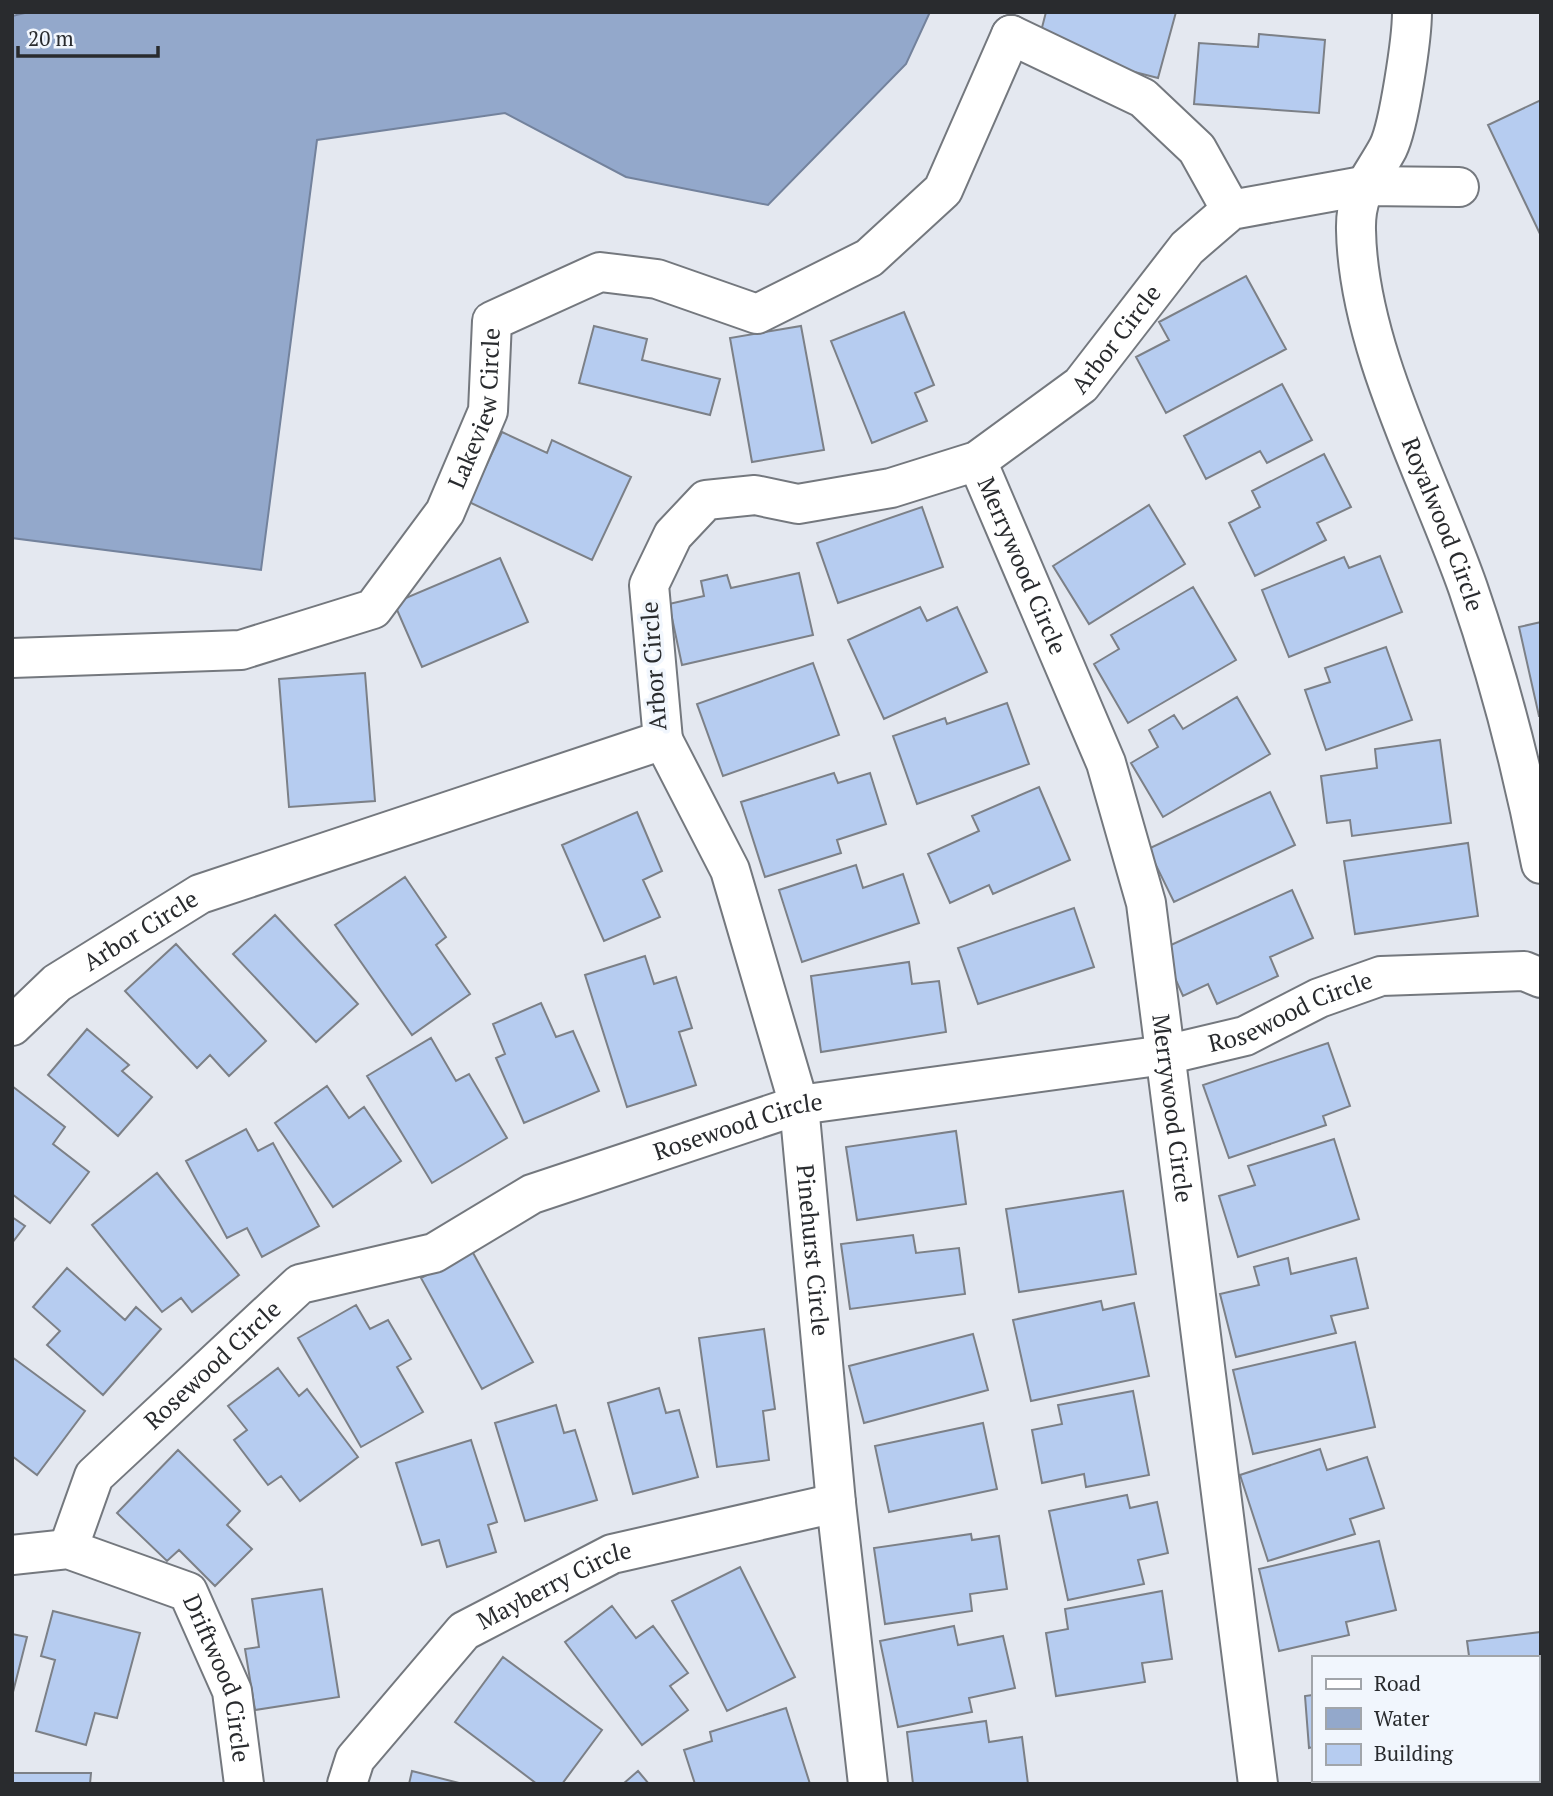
<svg xmlns="http://www.w3.org/2000/svg" width="1553" height="1796" font-family="'PT Serif',serif">
<rect width="100%" height="100%" fill="#e4e8f0"/>
<path fill="#93a8cb" stroke="#73829c" stroke-width="2" d="M29 12H930L906 64 768 205 626 177 505 113 317 140 261 570 12 538V16Z"/>
<path fill="#b6ccf0" stroke="#7c8087" stroke-width="2" d="M1046 12H1176L1158 78 1037 47Z
M1259 34 1325 40 1319 113 1194 104 1199 43 1258 47Z
M1541 100V236L1488 125Z
M1246 276 1286 349 1166 413 1136 357 1169 340 1159 322Z
M904 312 934 385 915 393 927 421 872 443 831 341Z
M594 326 647 339 642 360 720 379 710 415 579 383Z
M801 326 824 450 752 462 730 338Z
M1282 384 1312 440 1267 463 1260 451 1206 479 1184 436Z
M502 432 547 453 552 440 631 477 592 560 469 502Z
M1324 454 1351 507 1317 523 1326 540 1255 576 1229 523 1260 507 1252 491Z
M1149 505 1185 564 1089 624 1053 566Z
M922 507 943 567 838 603 817 543Z
M1380 556 1402 612 1289 657 1262 590 1344 557 1349 568Z
M500 558 528 622 422 667 394 603Z
M799 573 813 635 682 665 669 604 704 596 701 581 727 575 731 588Z
M1193 587 1236 660 1128 723 1094 664 1119 649 1111 635Z
M920 607 927 621 957 607 987 672 884 719 848 640Z
M1541 622V716H1539L1519 627Z
M1386 647 1412 720 1326 750 1305 690 1330 682 1325 668Z
M813 663 839 735 723 776 697 704Z
M365 673 375 801 289 807 279 679Z
M1237 697 1270 754 1163 817 1131 763 1158 747 1149 730 1174 715 1183 729Z
M1007 703 1029 764 917 804 893 736 945 718 947 724Z
M1440 740 1451 823 1352 836 1350 820 1327 823 1321 776 1377 768 1375 749Z
M834 773 838 783 870 773 886 824 837 840 841 853 765 877 741 802Z
M1039 787 1070 860 993 894 989 885 950 903 928 854 979 831 972 816Z
M1270 792 1295 845 1174 902 1148 849Z
M637 812 662 871 643 880 660 917 604 941 562 845Z
M1468 843 1478 916 1355 934 1344 861Z
M856 865 863 888 903 874 919 923 802 962 779 890Z
M405 877 446 937 436 945 470 994 412 1035 335 925Z
M1292 890 1313 938 1270 957 1278 976 1217 1004 1208 984 1183 996 1162 949Z
M1074 908 1094 967 978 1004 958 948Z
M275 915 358 1004 316 1042 233 954Z
M176 944 266 1041 229 1076 210 1055 197 1068 125 991Z
M645 956 654 984 676 977 692 1028 679 1032 696 1085 627 1107 585 975Z
M909 962 912 984 939 981 946 1032 821 1052 811 976Z
M541 1003 556 1037 573 1031 599 1091 524 1123 496 1058 505 1054 493 1024Z
M87 1029 129 1065 122 1071 152 1097 118 1136 48 1075Z
M431 1038 456 1081 469 1074 507 1138 432 1183 367 1076Z
M1328 1043 1350 1106 1323 1116 1326 1125 1229 1158 1203 1085Z
M12 1086 65 1127 53 1144 89 1172 50 1223 12 1194Z
M327 1086 349 1118 364 1107 401 1161 333 1207 275 1123Z
M246 1129 258 1151 273 1143 319 1226 262 1257 247 1228 227 1238 186 1161Z
M956 1131 966 1204 857 1220 846 1147Z
M1334 1139 1359 1219 1238 1257 1219 1196 1255 1185 1248 1166Z
M157 1173 239 1275 192 1312 181 1298 162 1312 92 1225Z
M1123 1191 1136 1274 1019 1292 1006 1209Z
M12 1217 25 1226 12 1243Z
M913 1235 916 1253 959 1248 965 1294 850 1309 841 1244Z
M472 1251 533 1362 482 1389 421 1278Z
M1288 1258 1291 1274 1356 1258 1368 1308 1331 1316 1336 1333 1236 1357 1220 1294 1259 1285 1254 1267Z
M67 1268 125 1320 136 1307 161 1329 103 1395 47 1345 60 1331 33 1307Z
M1101 1301 1103 1310 1134 1303 1149 1376 1031 1401 1013 1320Z
M356 1305 370 1329 388 1320 411 1359 397 1367 423 1412 361 1447 298 1338Z
M764 1329 775 1409 763 1411 769 1460 717 1467 699 1338Z
M973 1334 988 1390 864 1423 849 1366Z
M1355 1342 1375 1427 1253 1454 1233 1370Z
M12 1357 85 1411 37 1475 12 1456Z
M278 1368 299 1396 307 1389 358 1457 300 1501 281 1476 268 1485 234 1440 247 1430 228 1406Z
M659 1388 666 1413 679 1410 698 1477 633 1494 608 1403Z
M1133 1391 1149 1475 1086 1487 1084 1474 1042 1483 1032 1430 1062 1424 1058 1405Z
M556 1405 564 1433 575 1430 597 1500 525 1521 495 1423Z
M983 1423 997 1489 889 1512 875 1446Z
M471 1440 497 1522 488 1525 496 1552 447 1567 439 1540 422 1545 396 1463Z
M1320 1449 1327 1470 1367 1457 1384 1508 1350 1519 1355 1534 1268 1561 1240 1475Z
M178 1450 240 1511 227 1525 252 1549 215 1586 179 1550 167 1561 117 1513Z
M1127 1495 1130 1508 1157 1502 1168 1553 1138 1560 1144 1584 1068 1600 1049 1511Z
M971 1534 972 1540 999 1536 1007 1589 970 1594 972 1611 885 1624 874 1548Z
M1379 1541 1396 1610 1346 1622 1349 1635 1279 1651 1259 1569Z
M740 1567 795 1677 727 1711 672 1601Z
M322 1589 339 1697 255 1710 245 1649 259 1647 252 1599Z
M1162 1591 1172 1659 1142 1663 1145 1682 1056 1696 1046 1633 1068 1629 1065 1609Z
M612 1606 636 1638 653 1626 688 1673 670 1686 688 1710 642 1745 565 1642Z
M53 1611 140 1633 117 1718 95 1713 86 1745 36 1731 55 1660 41 1656Z
M954 1626 958 1645 1003 1636 1015 1688 969 1698 972 1712 898 1727 880 1641Z
M1541 1632V1713H1537V1658H1458L1469 1656 1467 1641Z
M12 1634 27 1637 12 1696Z
M503 1657 602 1730 562 1784H537L455 1722Z
M1313 1695V1747L1309 1748 1305 1696Z
M786 1708 810 1784H695L684 1750 712 1741 710 1732Z
M986 1721 989 1742 1022 1737 1028 1784H913L907 1732Z
M412 1771 463 1784H409Z
M638 1771 649 1784H623Z
M12 1773H91L90 1784H12Z"/>
<g fill="none" stroke-linecap="round" stroke-linejoin="round">
<g stroke="#74787e" stroke-width="42">
<g id="minor">
<path id="s1" d="M1412 12C1412 38 1399 126 1388 148 1372 178 1355 191 1356 230 1358 348 1429 477 1468 588 1499 678 1523 771 1541 864"/>
<path d="M1011 35 1143 98 1197 149 1231 210"/>
<path id="s2" d="M977 461 1106 763 1146 903 1258 1784"/>
<path id="s3" d="M12 658 241 650 373 609 445 512 488 411 492 321 600 272 657 279 757 314 869 258 943 190 1011 35"/>
<path id="s4" d="M663 740 730 870 799 1105 836 1503 868 1784"/>
<path id="s5" d="M12 1026 57 983 200 894 663 740 649 585 673 535 706 500 755 495 798 504 891 488 977 461 1081 385 1187 248 1231 210 1363 186 1459 187"/>
<path id="s6" d="M68 1549 94 1476 300 1284 434 1253 532 1194 799 1105 1165 1055 1245 1036 1319 998 1381 976 1524 971 1541 978"/>
<path id="s7" d="M12 1555 68 1549 188 1592 232 1691 244 1784"/>
<path d="M1537 1762 1541 1761"/>
<path id="s8" d="M347 1784 355 1759 464 1631 612 1554 836 1503"/>
<path d="M1394 1784 1416 1780"/>
</g>
</g>
<use href="#minor" stroke="#fff" stroke-width="38"/>
</g>
<g text-anchor="middle" stroke-width="7" stroke-linejoin="round" paint-order="stroke">
<g font-size="24" fill="#292b2e" stroke="#f1f6fd">
<text dy="8" stroke="none"><textPath href="#s5" startOffset="1442">Arbor Circle</textPath></text>
<text dy="8" stroke="none"><textPath href="#s3" startOffset="598">Lakeview Circle</textPath></text>
<text dy="8" stroke="none"><textPath href="#s1" startOffset="537">Royalwood Circle</textPath></text>
<text dy="8" stroke="none"><textPath href="#s2" startOffset="114">Merrywood Circle</textPath></text>
<text transform="translate(654 666) rotate(-94)" y="8">Arbor Circle</text>
<text dy="8" stroke="none"><textPath href="#s5" startOffset="161">Arbor Circle</textPath></text>
<text dy="8" stroke="none"><textPath href="#s6" startOffset="1395">Rosewood Circle</textPath></text>
<text dy="8" stroke="none"><textPath href="#s2" startOffset="681">Merrywood Circle</textPath></text>
<text dy="8" stroke="none"><textPath href="#s6" startOffset="828">Rosewood Circle</textPath></text>
<text dy="8" stroke="none"><textPath href="#s4" startOffset="537">Pinehurst Circle</textPath></text>
<text dy="8" stroke="none"><textPath href="#s6" startOffset="240">Rosewood Circle</textPath></text>
<text dy="8" stroke="none"><textPath href="#s8" startOffset="296">Mayberry Circle</textPath></text>
<text dy="8" stroke="none"><textPath href="#s7" startOffset="276">Driftwood Circle</textPath></text>
</g>
</g>
<rect width="1553" height="1796" fill="none" stroke="#292b2e" stroke-width="28"/>
<rect x="1312" y="1656" width="228" height="126" fill="#f1f6fd" stroke="#a1a5aa" stroke-width="2"/>
<rect x="1326" y="1679" width="35" height="10" fill="#ffffff" stroke="#a1a5aa" stroke-width="2"/>
<text x="1374" y="1691" font-size="21" fill="#292b2e">Road</text>
<rect x="1326" y="1708" width="35" height="21" fill="#93a8cb" stroke="#a1a5aa" stroke-width="2"/>
<text x="1374" y="1726" font-size="21" fill="#292b2e">Water</text>
<rect x="1326" y="1744" width="35" height="21" fill="#b6ccf0" stroke="#a1a5aa" stroke-width="2"/>
<text x="1374" y="1761" font-size="21" fill="#292b2e">Building</text>
<path d="M18 46v10h140v-10" fill="none" stroke="#292b2e" stroke-width="3.5"/>
<text x="28" y="46" font-size="21" fill="#292b2e" stroke="#f1f6fd" stroke-width="5" paint-order="stroke">20 m</text>
</svg>
